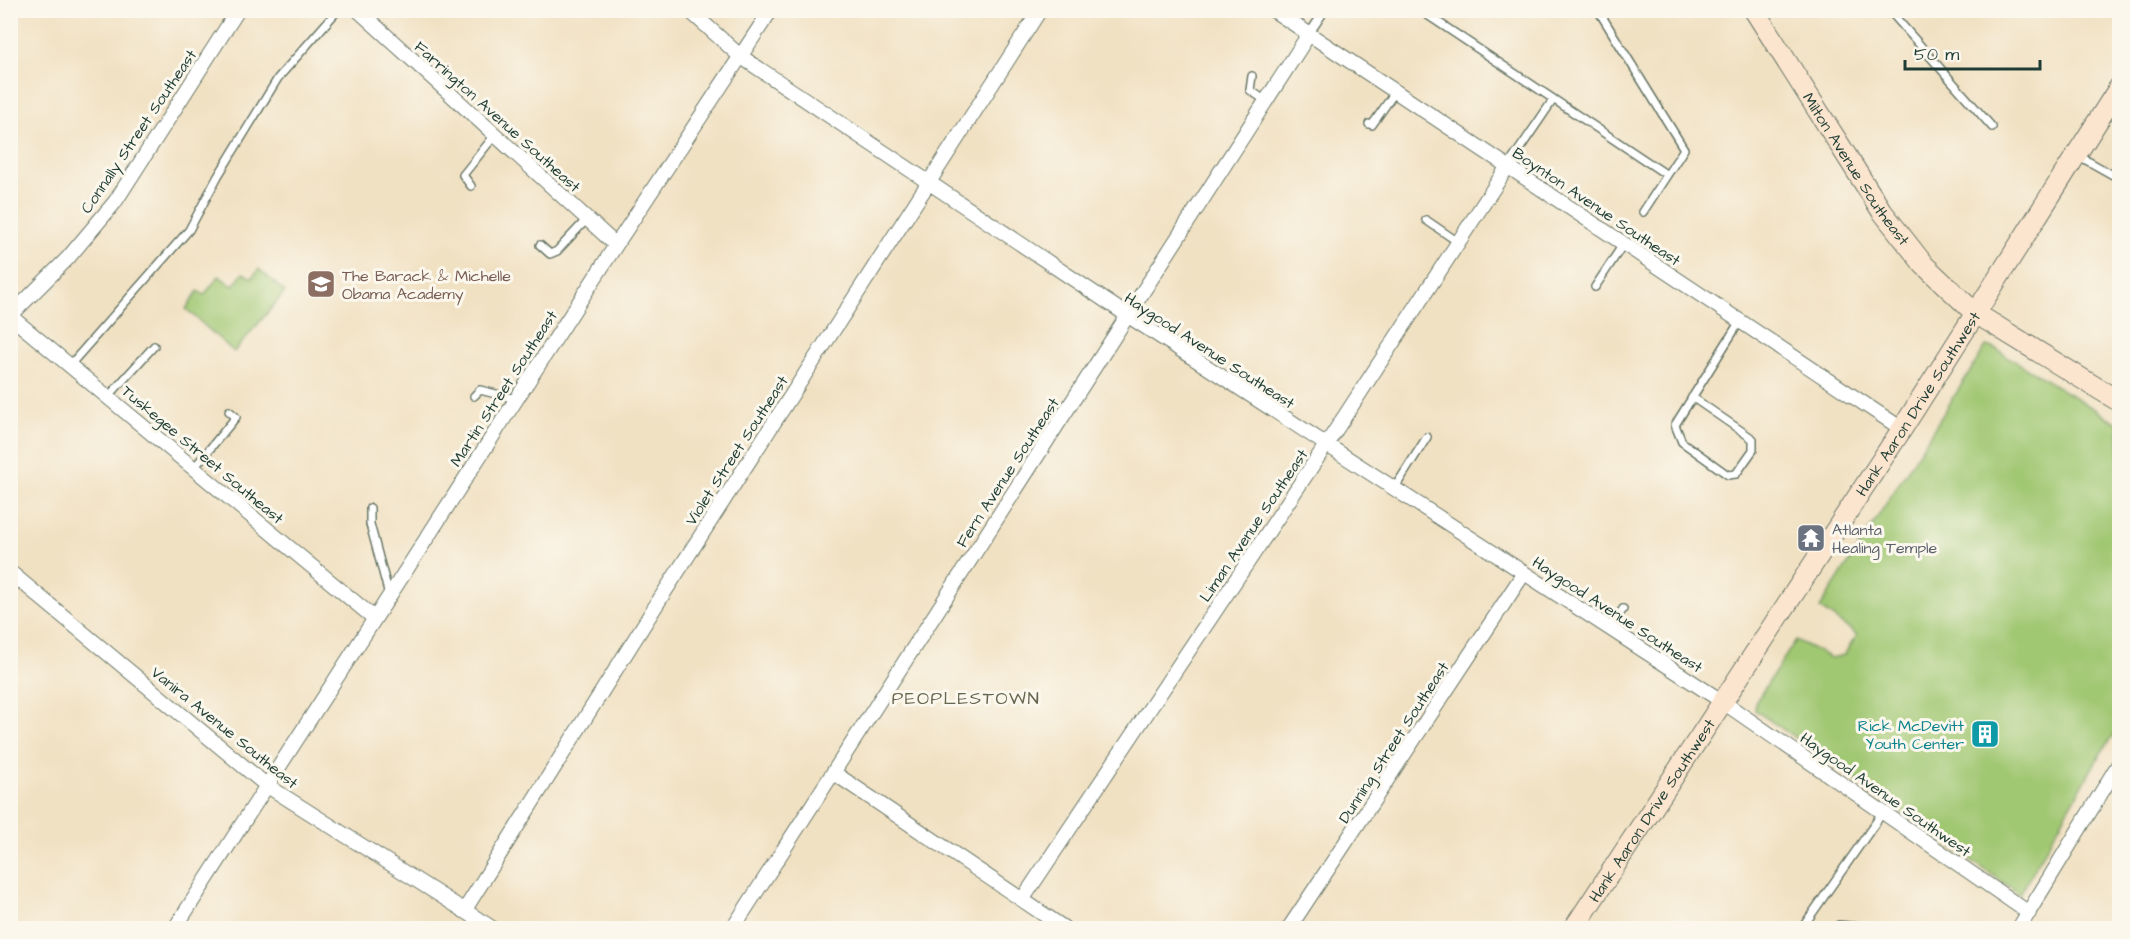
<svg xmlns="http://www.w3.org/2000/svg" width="2130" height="939" font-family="'Architects Daughter',sans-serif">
<rect width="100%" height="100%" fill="#fbf7ec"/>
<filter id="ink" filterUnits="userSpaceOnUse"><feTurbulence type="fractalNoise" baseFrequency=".0167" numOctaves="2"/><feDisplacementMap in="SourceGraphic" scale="12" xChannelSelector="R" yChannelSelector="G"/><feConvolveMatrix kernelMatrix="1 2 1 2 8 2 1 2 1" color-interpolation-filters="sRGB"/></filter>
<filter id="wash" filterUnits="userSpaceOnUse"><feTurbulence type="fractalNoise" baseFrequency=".008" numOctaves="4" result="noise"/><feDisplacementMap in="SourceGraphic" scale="24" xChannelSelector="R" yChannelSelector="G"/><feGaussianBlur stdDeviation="1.35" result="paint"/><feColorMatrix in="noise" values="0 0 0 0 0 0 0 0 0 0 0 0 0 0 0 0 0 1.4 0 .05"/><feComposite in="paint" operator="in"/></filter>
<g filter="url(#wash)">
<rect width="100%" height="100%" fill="#f1e1c3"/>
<path fill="#a0c772" stroke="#608253" stroke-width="1.5" d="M259 269 285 292 234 352 186 309 198 291 204 295 219 276 233 286 243 273 252 278Z
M1986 346 1994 348 2119 424V728L2101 753 2020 894 1755 710V703L1796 640 1831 658 1844 655 1857 635 1820 608Z"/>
</g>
<g filter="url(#ink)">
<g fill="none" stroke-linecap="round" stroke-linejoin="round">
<g stroke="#687666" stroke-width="10">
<path id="lane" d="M1420 10 1667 175
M1598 10 1684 149 1643 212
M1889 10 1992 127
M1309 34 1325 10
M1252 76 1250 90 1266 101
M1369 124 1372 125 1395 92
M2077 155 2120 179
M1508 166 1553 100
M471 186 463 175 495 135
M1426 220 1458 242
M540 245 550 254 557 251 587 219
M1595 287 1624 243
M70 365 189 230 218 176 278 78 338 10
M474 396 480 390 516 399
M108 397 154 346
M1692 397 1753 439V450L1736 474 1728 475 1682 442 1675 425 1740 321
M194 468 236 417 229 411
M1394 489 1427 437
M370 508V524L389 595
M1610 629 1623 609
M1802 928 1883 812
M1838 928 1839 925 1871 928"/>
</g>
<g stroke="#687666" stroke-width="16">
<path id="street" d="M358 10 616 245
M689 10 740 56 1127 315 1723 702 2029 913
M1273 10 1902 429
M10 316 374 618
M10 316 68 258 115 202 238 10
M10 572 266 785 492 928
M834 773 1064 928
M1022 900 1326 445 1508 166
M464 911 660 599 1040 10
M175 928 616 245 771 10
M733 928 1309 34
M1289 928 1524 573
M2019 928 2120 762"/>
</g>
<g stroke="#687666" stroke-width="22">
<g id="secondary">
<path id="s1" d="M1754 10 1881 210 1924 265 1975 313 2120 402"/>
<path id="s2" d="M1574 928 1902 429 2120 86"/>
</g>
</g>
<use href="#lane" stroke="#fff" stroke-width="7"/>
<use href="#street" stroke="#fff" stroke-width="14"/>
<use href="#secondary" stroke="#fce5cf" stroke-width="20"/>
</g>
</g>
<defs>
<g id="school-square" transform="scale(1.5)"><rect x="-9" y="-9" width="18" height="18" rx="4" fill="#8d6e63" stroke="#fbf7ec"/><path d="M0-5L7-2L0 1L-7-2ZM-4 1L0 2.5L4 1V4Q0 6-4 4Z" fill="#fff"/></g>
<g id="temple-square" transform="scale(1.5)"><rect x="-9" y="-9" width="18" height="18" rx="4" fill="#6b7280" stroke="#fbf7ec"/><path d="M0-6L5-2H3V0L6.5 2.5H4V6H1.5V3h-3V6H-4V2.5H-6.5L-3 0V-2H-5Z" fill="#fff"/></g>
<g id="building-square" transform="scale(1.5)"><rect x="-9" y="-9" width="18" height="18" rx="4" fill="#0f9aa8" stroke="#fbf7ec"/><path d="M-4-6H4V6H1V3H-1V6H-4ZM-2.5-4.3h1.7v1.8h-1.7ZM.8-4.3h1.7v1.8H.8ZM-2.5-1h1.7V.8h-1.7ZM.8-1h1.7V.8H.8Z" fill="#fff"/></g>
</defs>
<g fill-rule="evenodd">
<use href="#school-square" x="321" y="284"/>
<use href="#temple-square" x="1811" y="538"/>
<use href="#building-square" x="1985" y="734"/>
</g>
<g text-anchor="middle" stroke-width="6" stroke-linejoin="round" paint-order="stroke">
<g font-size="16" fill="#1f3d34" stroke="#fbf7ec">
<text transform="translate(498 116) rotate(42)" y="6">Farrington Avenue Southeast</text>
<text transform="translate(138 131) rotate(-56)" y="6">Connally Street Southeast</text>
<text dy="6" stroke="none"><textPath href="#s1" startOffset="189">Milton Avenue Southeast</textPath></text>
<text transform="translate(1597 206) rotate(34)" y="6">Boynton Avenue Southeast</text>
<text transform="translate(1210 350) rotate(33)" y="6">Haygood Avenue Southeast</text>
<text transform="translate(503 388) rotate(-57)" y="6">Martin Street Southeast</text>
<text dy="6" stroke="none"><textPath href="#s2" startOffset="627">Hank Aaron Drive Southwest</textPath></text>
<text transform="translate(736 450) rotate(-57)" y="6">Violet Street Southeast</text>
<text transform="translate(203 454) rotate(40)" y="6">Tuskegee Street Southeast</text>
<text transform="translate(1007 472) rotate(-57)" y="6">Fern Avenue Southeast</text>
<text transform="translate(1253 525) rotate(-56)" y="6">Liman Avenue Southeast</text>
<text transform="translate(1618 614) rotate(33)" y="6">Haygood Avenue Southeast</text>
<text transform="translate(225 727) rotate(39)" y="6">Vanira Avenue Southeast</text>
<text transform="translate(1393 742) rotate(-57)" y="6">Dunning Street Southeast</text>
<text transform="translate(1886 794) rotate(35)" y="6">Haygood Avenue Southwest</text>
<text dy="6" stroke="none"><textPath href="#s2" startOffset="141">Hank Aaron Drive Southwest</textPath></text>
</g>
<g font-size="16" fill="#785e54" stroke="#fbf7ec" text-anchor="start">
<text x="342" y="281">The Barack &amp; Michelle<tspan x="342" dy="18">Obama Academy</tspan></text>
</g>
<g font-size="16" fill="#5b616d" stroke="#fbf7ec" text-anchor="start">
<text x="1832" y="535">Atlanta<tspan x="1832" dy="18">Healing Temple</tspan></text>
</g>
<g font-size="16" fill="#0d838f" stroke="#fbf7ec" text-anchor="end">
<text x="1964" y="731">Rick McDevitt<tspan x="1964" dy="18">Youth Center</tspan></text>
</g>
<g font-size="18" letter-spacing="1.5" fill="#666751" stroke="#fbf7ec">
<text x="966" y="704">PEOPLESTOWN</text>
</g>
</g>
<rect width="2130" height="939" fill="none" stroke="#fbf7ec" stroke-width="36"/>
<path d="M1905 60v9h135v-9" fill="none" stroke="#1f3d34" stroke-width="3"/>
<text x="1914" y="60" font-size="18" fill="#1f3d34" stroke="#fbf7ec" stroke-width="4.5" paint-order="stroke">50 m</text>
</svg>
